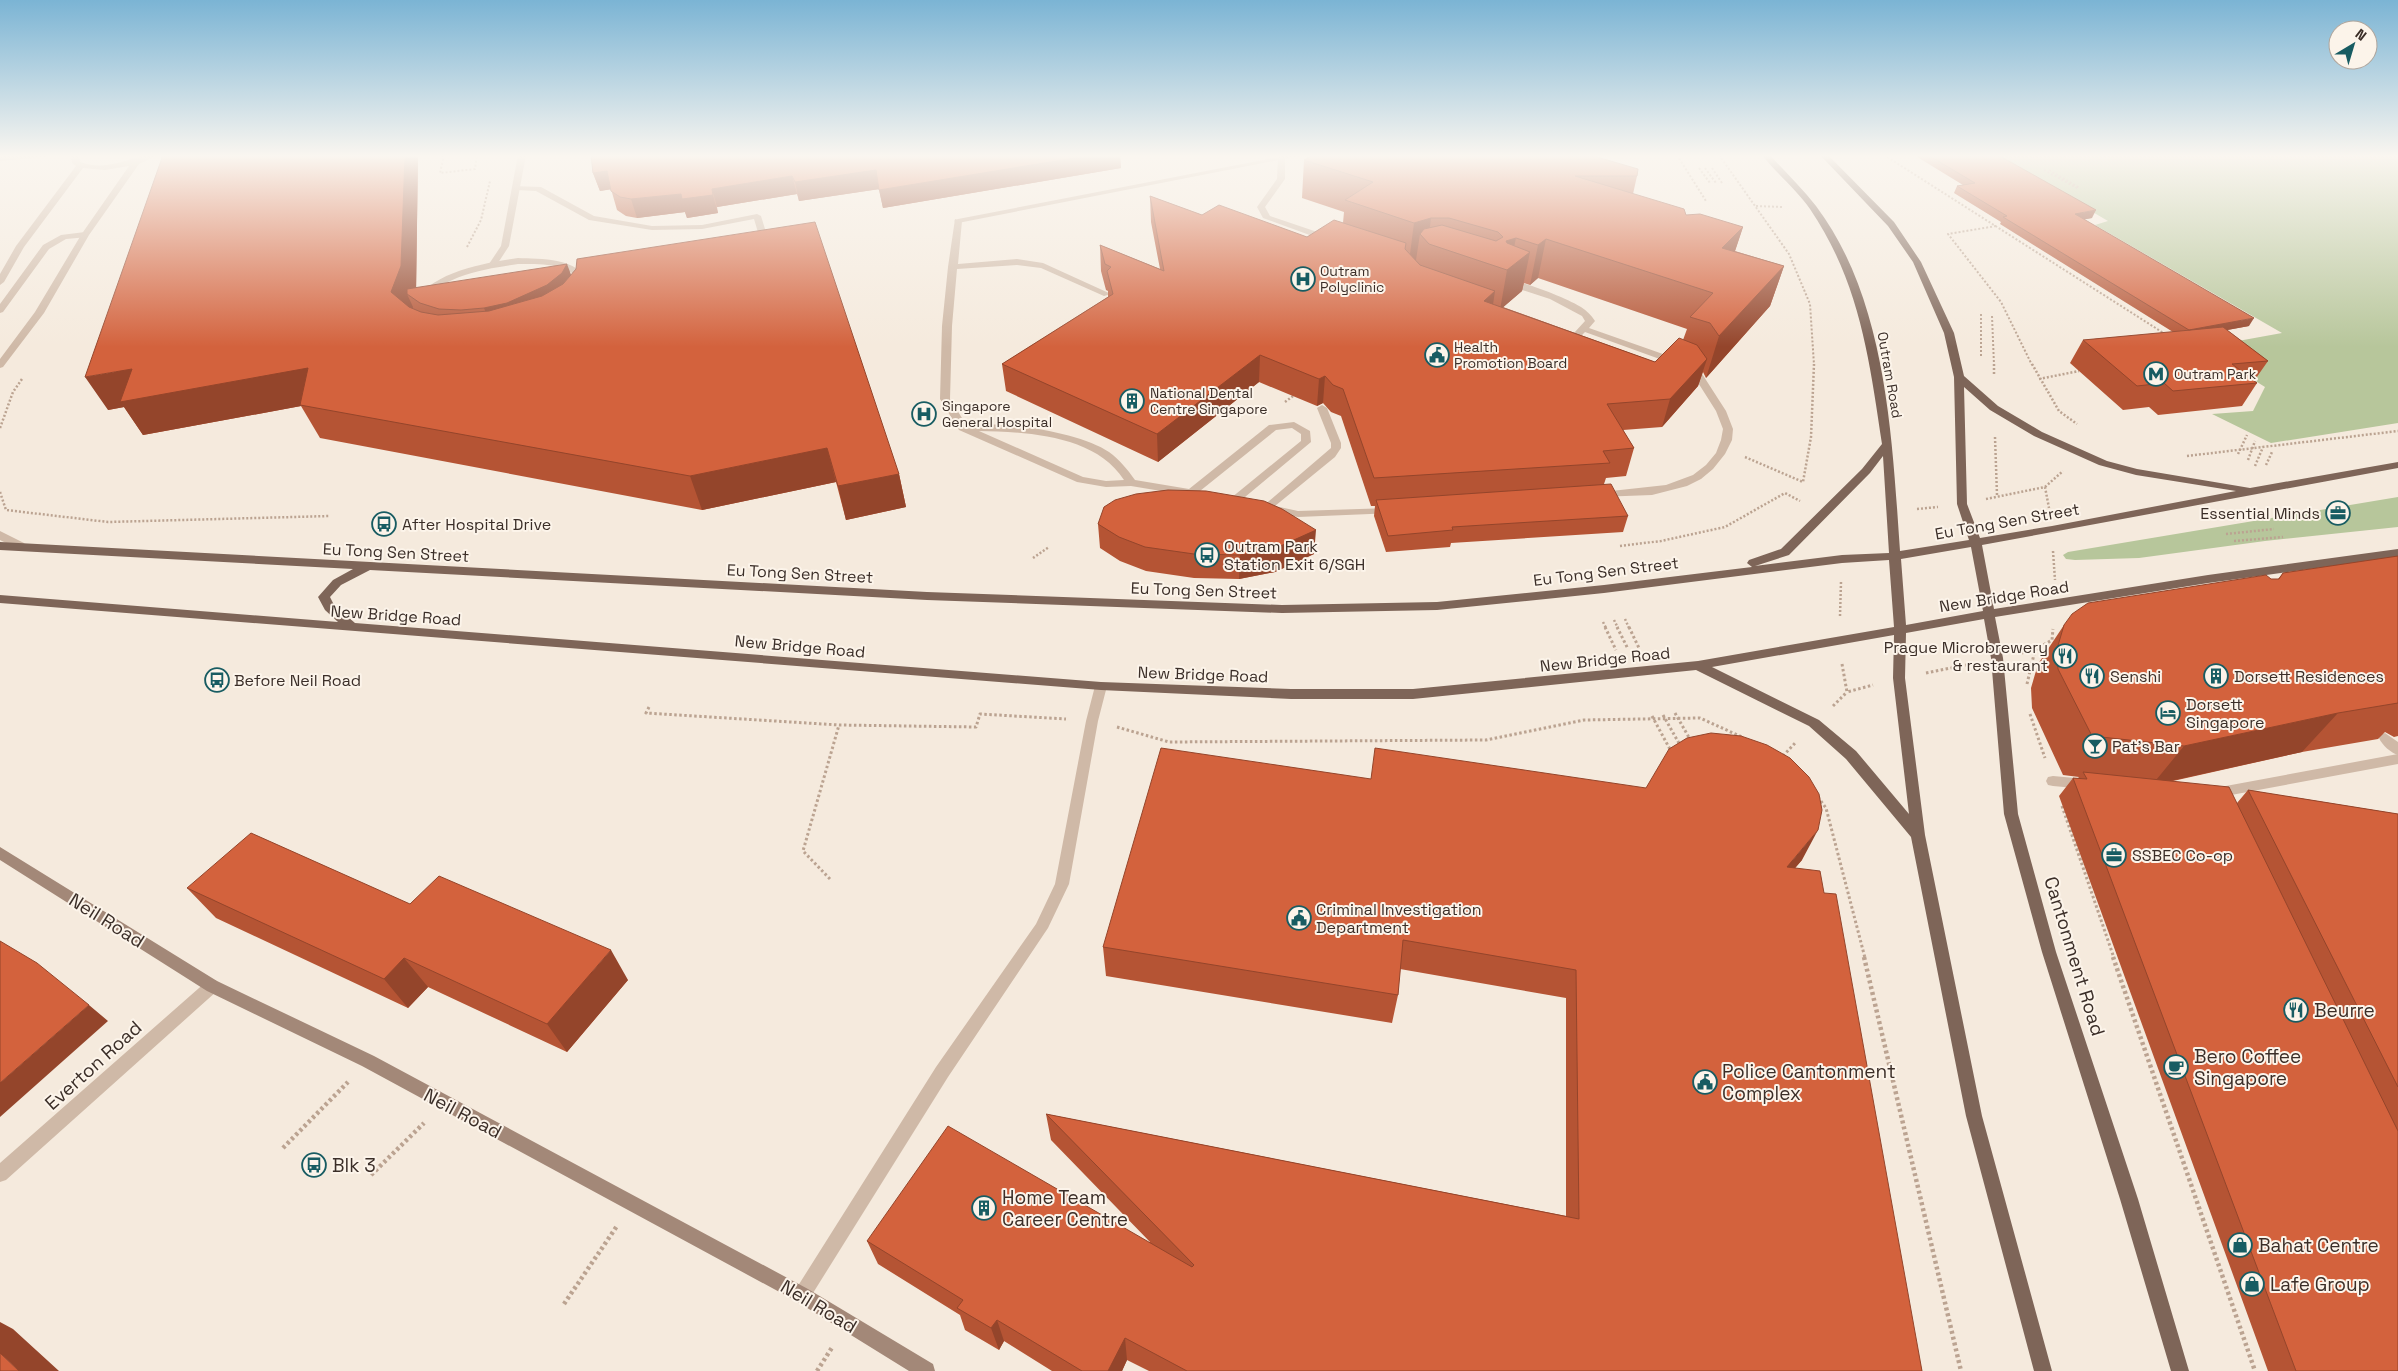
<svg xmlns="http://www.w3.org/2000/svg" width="2398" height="1371" font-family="'Space Grotesk',sans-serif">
<rect width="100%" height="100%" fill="#f5eadd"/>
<path fill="#b7c69b" d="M1995 155H2398V423L2271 443 2212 414 2253 411 2265 387 2222 360 2216 345 2282 333 2095 225 2108 221Z
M2398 497V527L2265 541 2139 558 2075 560 2066 559 2063 555 2068 552Z"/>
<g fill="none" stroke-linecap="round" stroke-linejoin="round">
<path stroke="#bba391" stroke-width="2" stroke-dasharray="2 2" stroke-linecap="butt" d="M444 155 440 173 475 169 477 155
M1677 155 1706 201
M1719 155 1789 254 1810 304 1814 365
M1884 155 2165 334
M1699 168 1710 183
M1705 168 1716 183
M1712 168 1722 183
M2044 170 2077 188
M2049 170 2080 188
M1756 206 1782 207
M1996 226 1948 234 2001 302 2032 365
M467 247 481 220 490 181
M1981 314V356
M1992 316 1994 365"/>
<path stroke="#bba391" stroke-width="2.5" stroke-dasharray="2 2" stroke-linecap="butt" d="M1994 364V376
M2032 364 2059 411 2077 424
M2039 379 2079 371
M1285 402 1293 396
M0 428 13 392 22 379
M1995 437 1997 495
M2238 454 2247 435
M2187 456 2398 431
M1745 457 1803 482 1811 437 1814 364
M2248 460 2255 441
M2266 465 2272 452
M2255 466 2263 447
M2045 487 2063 471
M0 492 6 510 108 522 330 516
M1986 499 2045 487 2049 508
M1917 509 1938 507
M2226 534 2274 529
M2234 541 2283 537
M1620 546 1661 541 1725 527 1785 493 1800 501
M2053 551 2055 580
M1033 558 1049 547
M1840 616 1841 582
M1625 619 1629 628
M1614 620 1618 628
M1603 622 1606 628"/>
<path stroke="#bba391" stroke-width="3" stroke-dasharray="2.5 2.5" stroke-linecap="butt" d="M1605 627 1616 650
M1617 627 1628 649
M1629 627 1639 648
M2021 653 2035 650
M1842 664 1847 692 1873 685
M1926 673 1971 664
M2027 684 2035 650 2052 640 2053 629
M1833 706 1847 692
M649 707 646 713 839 725 976 727 980 714 1066 719
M1675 713 1691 741
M2030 714 2045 758
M1663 715 1680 745
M1652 716 1672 753
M1117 727 1169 742 1486 740 1584 720 1700 718 1742 737
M1783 756 1796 742
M1818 797 1826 808 1865 958
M2062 806 2114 958
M830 879 803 851 839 725"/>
<path stroke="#bba391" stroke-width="4.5" stroke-dasharray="3 3" stroke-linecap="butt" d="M1864 957 1961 1371
M2113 957 2255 1371
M283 1148 348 1082
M371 1175 424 1123
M564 1304 617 1226
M817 1371 833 1346"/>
<path fill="#cfb9a7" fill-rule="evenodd" d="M1278 157 1285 159V179L1265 207 1270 216 1332 237V241H1326L1263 218 1257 207 1277 179Z
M513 186 541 187 594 216 652 226 702 225 757 214 761 216 768 239 763 246H757L756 244 760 239 754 219 702 229 652 230 589 220 536 191 516 190 512 188Z
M955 219 962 221 958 264 1017 259 1043 263 1111 294 1104 296 1041 268 1017 265 957 269 952 326 950 399 967 426C1001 420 1080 432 1109 452 1120 460 1127 469 1135 480L1189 489 1269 425 1294 422 1310 431 1311 442 1239 502 1235 503 1230 500 1231 498 1301 441V434L1292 428 1276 430 1195 495 1191 496 1131 486 1106 487 1077 482 959 430 940 399 942 326 948 267ZM979 431C1027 432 1095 435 1124 480L1106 481 1083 477Z
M85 232 88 233V237L66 239 49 249 3 312 0 313V304L43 245 61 235Z
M518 258C539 259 581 257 588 284 590 293 586 302 580 308 550 341 462 359 423 337 417 335 413 329 409 324 410 319 410 313 412 308 426 272 485 263 518 258ZM518 264C536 264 578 262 580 287 580 294 578 300 573 305 543 336 451 359 419 324 419 319 420 313 421 308 434 276 489 268 518 264Z
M1504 280C1517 278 1569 299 1581 307 1587 311 1591 315 1595 321L1589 328 1697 366 1726 411 1733 429 1732 440 1725 454 1713 469 1701 479 1687 486 1652 495 1598 497 1597 495 1598 493 1602 492 1666 485 1693 475 1706 465 1716 453 1721 440 1723 429 1716 411 1690 370 1585 332 1582 335H1576L1574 333 1585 321 1582 316 1550 299 1504 284Z
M1322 405 1327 408 1341 443V448L1335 457 1275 506 1298 511 1390 508 1395 511 1394 513 1298 517 1263 509 1262 507 1331 448V443L1317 408Z
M1101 682 1107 686 1098 721 1069 884 1048 928 948 1077 808 1301 802 1304 796 1301 793 1295 796 1289 936 1067 1036 924 1055 884 1086 721 1095 686Z
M2398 754V764L2215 798 2210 797 2208 793 2210 789 2215 788Z
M2053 776 2086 779 2091 780 2093 784 2091 788 2086 789 2053 786 2048 785 2046 781 2048 777Z"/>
<path fill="#cfb9a7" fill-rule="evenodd" d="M71 155H79L80 162C112 173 129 154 158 155L139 164 89 235 44 313 3 367 0 368V359L35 312 81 235 129 166 105 170 83 168 24 247 4 282 0 285V274L16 246 76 166 72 163Z
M518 155H526L509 246 496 266 493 267 489 264 501 246Z
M1289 155H1304L958 223 954 221 958 219Z
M0 531 24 543 26 546 20 550 0 540Z
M2385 733 2398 742V755C2391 753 2382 745 2379 738L2380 735Z
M212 979 217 981 220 986 217 991 6 1180 0 1182V1163L207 981Z"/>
<path fill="#cfb9a7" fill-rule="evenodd" d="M19 155H47L43 157 0 161V157Z"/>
<path fill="#a38878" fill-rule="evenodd" d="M0 847 217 981 374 1056 808 1289 933 1364 935 1371H909L796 1301 362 1066 207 991 0 860Z"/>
<path fill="#7e6558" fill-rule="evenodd" d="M1762 155H1770C1785 172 1802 188 1816 206 1887 300 1892 438 1900 551L1969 540 1957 504 1954 377 1944 333 1913 262 1888 226 1820 155H1828L1894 222 1921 262 1954 333 1964 376 1998 406 2042 432 2107 461 2137 469 2250 488 2398 462V468L1982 545 1994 609 2208 575 2398 549V557L2208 583 1995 617 2003 658 2018 814 2056 952 2138 1199 2189 1371H2171L2120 1199 2042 952 2004 814 1991 658 1984 619 1906 633 1905 678 1925 835 1982 1116 2052 1371H2034L1966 1116 1911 837 1846 759 1809 726 1696 670 1413 699H1291L1101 690 0 603V595L338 622 325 610 318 597 333 580 353 569 0 550V542L927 592 1282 605 1437 602 1604 585 1752 567 1747 563 1749 560 1781 549 1862 469 1882 444C1869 358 1860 283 1810 209 1797 190 1777 174 1762 155ZM1964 387 1990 410 2034 436 2099 465 2136 475 2236 491 2052 526 1980 538 1967 504ZM1883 456 1889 553 1842 555 1755 566 1789 555 1870 473ZM1971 547 1983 611 1906 625 1901 559ZM1889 560 1894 627 1698 661 1413 689H1291L1101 682 355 623 334 605 330 597 341 585 370 570 927 600 1282 613 1437 610 1604 593 1842 563ZM1894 635 1893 678 1909 814 1856 751 1819 720 1712 667Z"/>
</g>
<path fill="#b55434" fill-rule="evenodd" d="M163 155H418L416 288 571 275 899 474 906 507 846 520 836 482 702 510 320 438 301 406 143 435 124 407 108 410Z
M591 155H1120L1121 168 883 208 879 189 799 201 797 194 717 207 718 213 687 218 685 212 637 218 626 216 617 210 611 189 600 191 593 173Z
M1914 155H1998L2092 218 2084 219 2249 326 2227 330 2268 361 2254 381 2257 383 2242 406 2158 415 2149 407 2123 410 2070 363 2083 340 2173 332 2000 224 2001 222 1954 193 1957 186 1963 185Z
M1304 160 1637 176 1633 194 1686 215 1743 227 1735 251 1784 266 1770 306 1706 378 1703 372 1698 386 1662 427 1623 430 1634 448 1626 476 1606 478 1604 484 1628 516 1623 532 1451 543 1450 547 1386 552 1374 516 1375 506H1371L1341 416 1331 412 1323 403 1317 406 1259 382 1158 462 1006 391 1002 364 1108 297V291L1106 290 1101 271 1100 245 1160 269 1151 222 1150 196 1202 215 1307 237 1343 223 1344 212 1302 198ZM1538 278 1687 329 1683 340 1655 362 1503 307 1522 291 1524 283 1530 285Z
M1098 524 1314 554 1275 572 1239 579 1194 578 1146 571 1120 561 1100 548Z
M2398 556V736L2394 737 2385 732 2378 739 2302 752 2173 781 2237 803 2248 790 2398 814V1371H2268L2059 796 2073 778H2078L2079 777 2063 775 2032 708 2031 688 2038 664 2064 625 2271 579H2278L2283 573Z
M1802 860 1795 868 1824 893 1922 1371H1149L1127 1360 1122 1371H1052L1004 1341 999 1350 965 1330 960 1315 878 1264 867 1241 1150 1242 1051 1140 1046 1114 1566 1216V998L1400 969 1398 995 1392 1023 1106 976 1103 947Z
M187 888 628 980 567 1052 428 987 408 1008 216 918Z"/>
<path fill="#94452b" d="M405 155H418L416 298 407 294 413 307 407 324 391 292Z
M1093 155H1120L1121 168 883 208 879 190Z
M876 170 880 189 799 201 795 182Z
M607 171 613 189 600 191 593 173Z
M792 176 797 194 717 207 712 189Z
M681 194 713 195 718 213 687 218 685 212 637 218 631 199Z
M2096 210 2092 218 2071 222 2075 214Z
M1431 218 1428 242 1420 234 1416 260 1409 262 1414 223Z
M1743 227 1730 266 1722 248Z
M1516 238 1510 267 1530 252 1522 291 1500 310 1507 270 1506 241Z
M1546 239 1538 278 1530 285 1538 245Z
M567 264 578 293 496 337 484 308Z
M1784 266 1770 306 1706 378 1719 336Z
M1495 291 1491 318 1484 301Z
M2254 318 2249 326 2184 338 2189 330Z
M1260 355 1259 382 1158 462 1157 434Z
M1707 359 1698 386 1662 427 1670 399Z
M308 368 300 405 301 406 143 435 124 407 108 410 85 377 132 369Z
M1325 376 1323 403 1317 406 1319 379Z
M827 448 836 482 702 510 690 476Z
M899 474 906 507 846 520 838 486Z
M1316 530 1314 554 1275 572 1239 579 1240 555Z
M2338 713 2302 752 2152 785 2184 746Z
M1818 830 1802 860 1771 896 1787 867Z
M611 950 628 980 567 1052 547 1024Z
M404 958 428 987 408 1008 384 979Z
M89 1005 108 1021 0 1117V1083Z
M997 1320 1004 1341 999 1350 991 1328Z
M0 1322 13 1329 59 1371H19L0 1353Z
M1125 1338 1127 1360 1122 1371H1108Z"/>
<path fill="#d3623d" stroke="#94452b" d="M163 155H405L401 266 391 292 409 307 421 312 438 315 489 311 542 296 563 284 576 269 577 259 815 222 899 474 838 486 827 448 690 476 300 405 308 368 120 402 132 369 85 377Z
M591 155H1093L879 190 876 170 795 182 792 176 712 189 713 195 682 199 681 194 631 199 620 197 611 191 607 171 593 173Z
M1313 155H1590L1638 169 1637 176H1575L1684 209 1686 215 1700 214 1743 227 1722 248 1784 266 1719 336 1710 323 1690 317 1713 293 1546 239 1538 245 1516 238 1506 241 1507 243 1530 252 1507 270 1429 244 1420 234 1424 229 1442 225 1496 241 1503 237 1498 232 1449 218H1431L1414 223 1345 200 1373 182 1304 160Z
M1928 155H1998L2096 210 2075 214 2254 318 2189 330 2003 217 2007 216 1957 186 1975 183Z
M1150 196 1202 215 1219 205 1307 237 1334 220 1406 243 1405 249 1420 265 1495 291 1484 301 1655 362 1679 338 1697 345 1707 359 1670 399 1607 404 1634 448 1603 451 1610 463 1374 478 1343 389 1333 385 1325 376 1319 379 1260 355 1157 434 1002 364 1113 294 1107 271 1111 267 1105 264 1100 245 1164 271Z
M567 264 562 273 547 285 507 303 484 308 461 310 439 309 420 303 407 294V289Z
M2223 327 2268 361 2232 364 2257 383 2173 391 2164 383 2137 386 2083 340Z
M1611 484 1628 516 1452 527 1453 530 1388 536 1376 500Z
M1168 490 1206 491 1264 501 1282 509 1316 530 1276 548 1240 555 1194 554 1145 547 1119 537 1098 524 1104 507 1115 500 1136 494Z
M2398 556V703L2338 713 2184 746 2092 736 2058 669 2057 649 2064 625 2072 614 2088 603 2266 575 2271 579H2279L2283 573Z
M1711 733 1741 736 1767 745 1790 758 1809 777 1819 794 1822 810 1818 830 1787 867 1820 871 1824 893 1836 894 1922 1371H1187L1125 1338 1108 1371H1082L997 1320 991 1328 957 1308 963 1300 867 1241 948 1126 1192 1267 1194 1265 1046 1114 1579 1219 1576 970 1403 940 1398 995 1103 947 1161 748 1371 779 1375 748 1646 788 1669 749 1687 738Z
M2083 772 2229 787 2398 1131V1371H2296L2073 778 2087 779Z
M2248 790 2398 814V1087Z
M251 833 410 904 439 876 611 950 547 1024 404 958 384 979 187 888Z
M0 941 37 963 89 1005 0 1083Z
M0 1353 19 1371H0Z"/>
<linearGradient id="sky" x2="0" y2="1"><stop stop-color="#7bb4d4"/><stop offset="0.45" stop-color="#faf6f0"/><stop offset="1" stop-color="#faf6f0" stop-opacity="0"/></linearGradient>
<rect width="2398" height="347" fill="url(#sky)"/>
<defs>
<g id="hospital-ring" transform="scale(1.25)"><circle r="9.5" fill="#fcf4ea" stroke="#185c62" stroke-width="1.5"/><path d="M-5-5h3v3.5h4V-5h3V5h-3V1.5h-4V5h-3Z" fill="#185c62"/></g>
<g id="civic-ring" transform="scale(1.25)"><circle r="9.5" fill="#fcf4ea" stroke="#185c62" stroke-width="1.5"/><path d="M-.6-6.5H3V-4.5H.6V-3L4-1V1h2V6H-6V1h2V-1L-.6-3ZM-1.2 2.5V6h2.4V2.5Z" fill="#185c62"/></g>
<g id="metro-ring" transform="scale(1.25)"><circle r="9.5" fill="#fcf4ea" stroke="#185c62" stroke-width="1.5"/><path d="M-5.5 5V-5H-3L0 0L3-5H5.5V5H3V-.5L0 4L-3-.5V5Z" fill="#185c62"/></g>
<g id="building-ring" transform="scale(1.25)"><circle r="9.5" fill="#fcf4ea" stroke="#185c62" stroke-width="1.5"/><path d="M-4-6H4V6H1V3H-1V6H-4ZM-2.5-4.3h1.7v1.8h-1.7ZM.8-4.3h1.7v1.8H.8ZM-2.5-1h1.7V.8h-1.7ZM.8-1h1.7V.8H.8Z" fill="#185c62"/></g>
<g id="office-ring" transform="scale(1.25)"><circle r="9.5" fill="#fcf4ea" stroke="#185c62" stroke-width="1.5"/><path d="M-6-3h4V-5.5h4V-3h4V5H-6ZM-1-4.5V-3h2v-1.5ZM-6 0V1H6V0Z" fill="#185c62"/></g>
<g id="bus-ring" transform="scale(1.25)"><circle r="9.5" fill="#fcf4ea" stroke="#185c62" stroke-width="1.5"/><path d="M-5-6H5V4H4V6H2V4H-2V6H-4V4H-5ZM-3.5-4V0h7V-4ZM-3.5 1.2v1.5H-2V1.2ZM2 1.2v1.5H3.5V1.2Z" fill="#185c62"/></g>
<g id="restaurant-ring" transform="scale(1.25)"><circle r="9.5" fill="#fcf4ea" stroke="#185c62" stroke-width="1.5"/><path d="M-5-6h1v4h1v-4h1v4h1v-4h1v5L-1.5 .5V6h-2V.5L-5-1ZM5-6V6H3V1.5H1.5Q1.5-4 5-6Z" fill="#185c62"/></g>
<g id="hotel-ring" transform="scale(1.25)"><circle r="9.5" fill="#fcf4ea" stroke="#185c62" stroke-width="1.5"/><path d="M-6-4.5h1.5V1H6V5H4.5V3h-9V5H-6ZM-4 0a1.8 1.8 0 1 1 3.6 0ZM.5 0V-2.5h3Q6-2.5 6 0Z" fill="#185c62"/></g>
<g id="bar-ring" transform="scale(1.25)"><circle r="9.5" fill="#fcf4ea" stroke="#185c62" stroke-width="1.5"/><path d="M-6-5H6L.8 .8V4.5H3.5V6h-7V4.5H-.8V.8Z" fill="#185c62"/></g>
<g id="cafe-ring" transform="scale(1.25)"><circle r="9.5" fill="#fcf4ea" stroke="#185c62" stroke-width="1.5"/><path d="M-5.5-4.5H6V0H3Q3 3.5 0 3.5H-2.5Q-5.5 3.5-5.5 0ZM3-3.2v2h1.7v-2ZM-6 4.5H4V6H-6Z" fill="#185c62"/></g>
<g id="shop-ring" transform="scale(1.25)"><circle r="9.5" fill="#fcf4ea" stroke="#185c62" stroke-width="1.5"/><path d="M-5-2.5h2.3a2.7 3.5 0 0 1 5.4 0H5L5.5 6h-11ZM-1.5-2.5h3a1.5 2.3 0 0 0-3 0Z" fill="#185c62"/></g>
</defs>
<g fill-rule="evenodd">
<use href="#hospital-ring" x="1303" y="279"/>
<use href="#civic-ring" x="1437" y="355"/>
<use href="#metro-ring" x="2156" y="374"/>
<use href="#building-ring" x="1132" y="401"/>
<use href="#hospital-ring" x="924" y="414"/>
<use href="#office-ring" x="2338" y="513"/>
<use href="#bus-ring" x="384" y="524"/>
<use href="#bus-ring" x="1207" y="555"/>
<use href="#restaurant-ring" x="2065" y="656"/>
<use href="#restaurant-ring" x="2092" y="676"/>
<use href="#building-ring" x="2216" y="676"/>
<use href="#bus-ring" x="217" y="680"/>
<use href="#hotel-ring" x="2168" y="713"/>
<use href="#bar-ring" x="2095" y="746"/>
<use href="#office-ring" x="2114" y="855"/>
<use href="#civic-ring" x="1299" y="918"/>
<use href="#restaurant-ring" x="2296" y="1010"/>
<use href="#cafe-ring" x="2176" y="1067"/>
<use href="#civic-ring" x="1705" y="1082"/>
<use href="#bus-ring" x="314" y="1165"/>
<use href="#building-ring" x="984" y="1208"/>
<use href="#shop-ring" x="2240" y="1245"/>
<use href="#shop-ring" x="2252" y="1284"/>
</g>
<g text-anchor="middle" stroke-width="4" stroke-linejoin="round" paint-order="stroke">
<g font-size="14" fill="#3b2e28" stroke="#fcf4ea" text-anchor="start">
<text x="1320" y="276">Outram<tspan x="1320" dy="16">Polyclinic</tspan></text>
<text x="1454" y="352">Health<tspan x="1454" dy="16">Promotion Board</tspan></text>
<text x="2174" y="379">Outram Park</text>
<text x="1150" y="398">National Dental<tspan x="1150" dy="16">Centre Singapore</tspan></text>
<text x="942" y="411">Singapore<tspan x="942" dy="16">General Hospital</tspan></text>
</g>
<g font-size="14" fill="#3b2e28" stroke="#fcf4ea">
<text transform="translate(1890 375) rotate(80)" y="5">Outram Road</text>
</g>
<g font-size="16" fill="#3b2e28" stroke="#fcf4ea" text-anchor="start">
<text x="2320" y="519" text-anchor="end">Essential Minds</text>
<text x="402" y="530">After Hospital Drive</text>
<text x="1224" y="552">Outram Park<tspan x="1224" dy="18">Station Exit 6/SGH</tspan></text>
<text x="2048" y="653" text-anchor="end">Prague Microbrewery<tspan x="2048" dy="18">&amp; restaurant</tspan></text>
<text x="2110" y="682">Senshi</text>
<text x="2234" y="682">Dorsett Residences</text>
<text x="234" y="686">Before Neil Road</text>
<text x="2186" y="710">Dorsett<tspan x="2186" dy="18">Singapore</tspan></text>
<text x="2112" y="752">Pat’s Bar</text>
<text x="2132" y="861">SSBEC Co-op</text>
<text x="1316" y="915">Criminal Investigation<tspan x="1316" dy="18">Department</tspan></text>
</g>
<g font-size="16" fill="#3b2e28" stroke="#fcf4ea">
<text transform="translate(2007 521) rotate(-10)" y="6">Eu Tong Sen Street</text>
<text transform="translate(396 552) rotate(3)" y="6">Eu Tong Sen Street</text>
<text transform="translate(1606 571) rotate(-7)" y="6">Eu Tong Sen Street</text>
<text transform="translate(800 573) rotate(3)" y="6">Eu Tong Sen Street</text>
<text transform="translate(1204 590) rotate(2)" y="6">Eu Tong Sen Street</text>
<text transform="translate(2004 596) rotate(-9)" y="6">New Bridge Road</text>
<text transform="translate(396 615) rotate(4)" y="6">New Bridge Road</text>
<text transform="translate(800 646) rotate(5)" y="6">New Bridge Road</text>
<text transform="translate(1605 659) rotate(-6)" y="6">New Bridge Road</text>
<text transform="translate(1203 674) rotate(2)" y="6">New Bridge Road</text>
</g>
<g font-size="19" fill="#3b2e28" stroke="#fcf4ea">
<text transform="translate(107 920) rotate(32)" y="7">Neil Road</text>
<text transform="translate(2075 956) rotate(73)" y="7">Cantonment Road</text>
<text transform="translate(93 1065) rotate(-42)" y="7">Everton Road</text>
<text transform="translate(463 1113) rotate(28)" y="7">Neil Road</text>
<text transform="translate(819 1306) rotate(31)" y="7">Neil Road</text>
</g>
<g font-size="19" fill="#3b2e28" stroke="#fcf4ea" text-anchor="start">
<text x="2314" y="1017">Beurre</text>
<text x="2194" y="1063">Bero Coffee<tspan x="2194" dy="22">Singapore</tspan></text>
<text x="1722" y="1078">Police Cantonment<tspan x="1722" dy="22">Complex</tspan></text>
<text x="332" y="1172">Blk 3</text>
<text x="1002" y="1204">Home Team<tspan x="1002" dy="22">Career Centre</tspan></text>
<text x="2258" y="1252">Bahat Centre</text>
<text x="2270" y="1291">Lafe Group</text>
</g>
</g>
<g transform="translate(2353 45) rotate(38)"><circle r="24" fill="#fcf4ea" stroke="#afa59c"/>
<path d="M0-4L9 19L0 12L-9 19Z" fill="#185c62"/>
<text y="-8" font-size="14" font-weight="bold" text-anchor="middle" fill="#3b2e28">N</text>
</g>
</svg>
